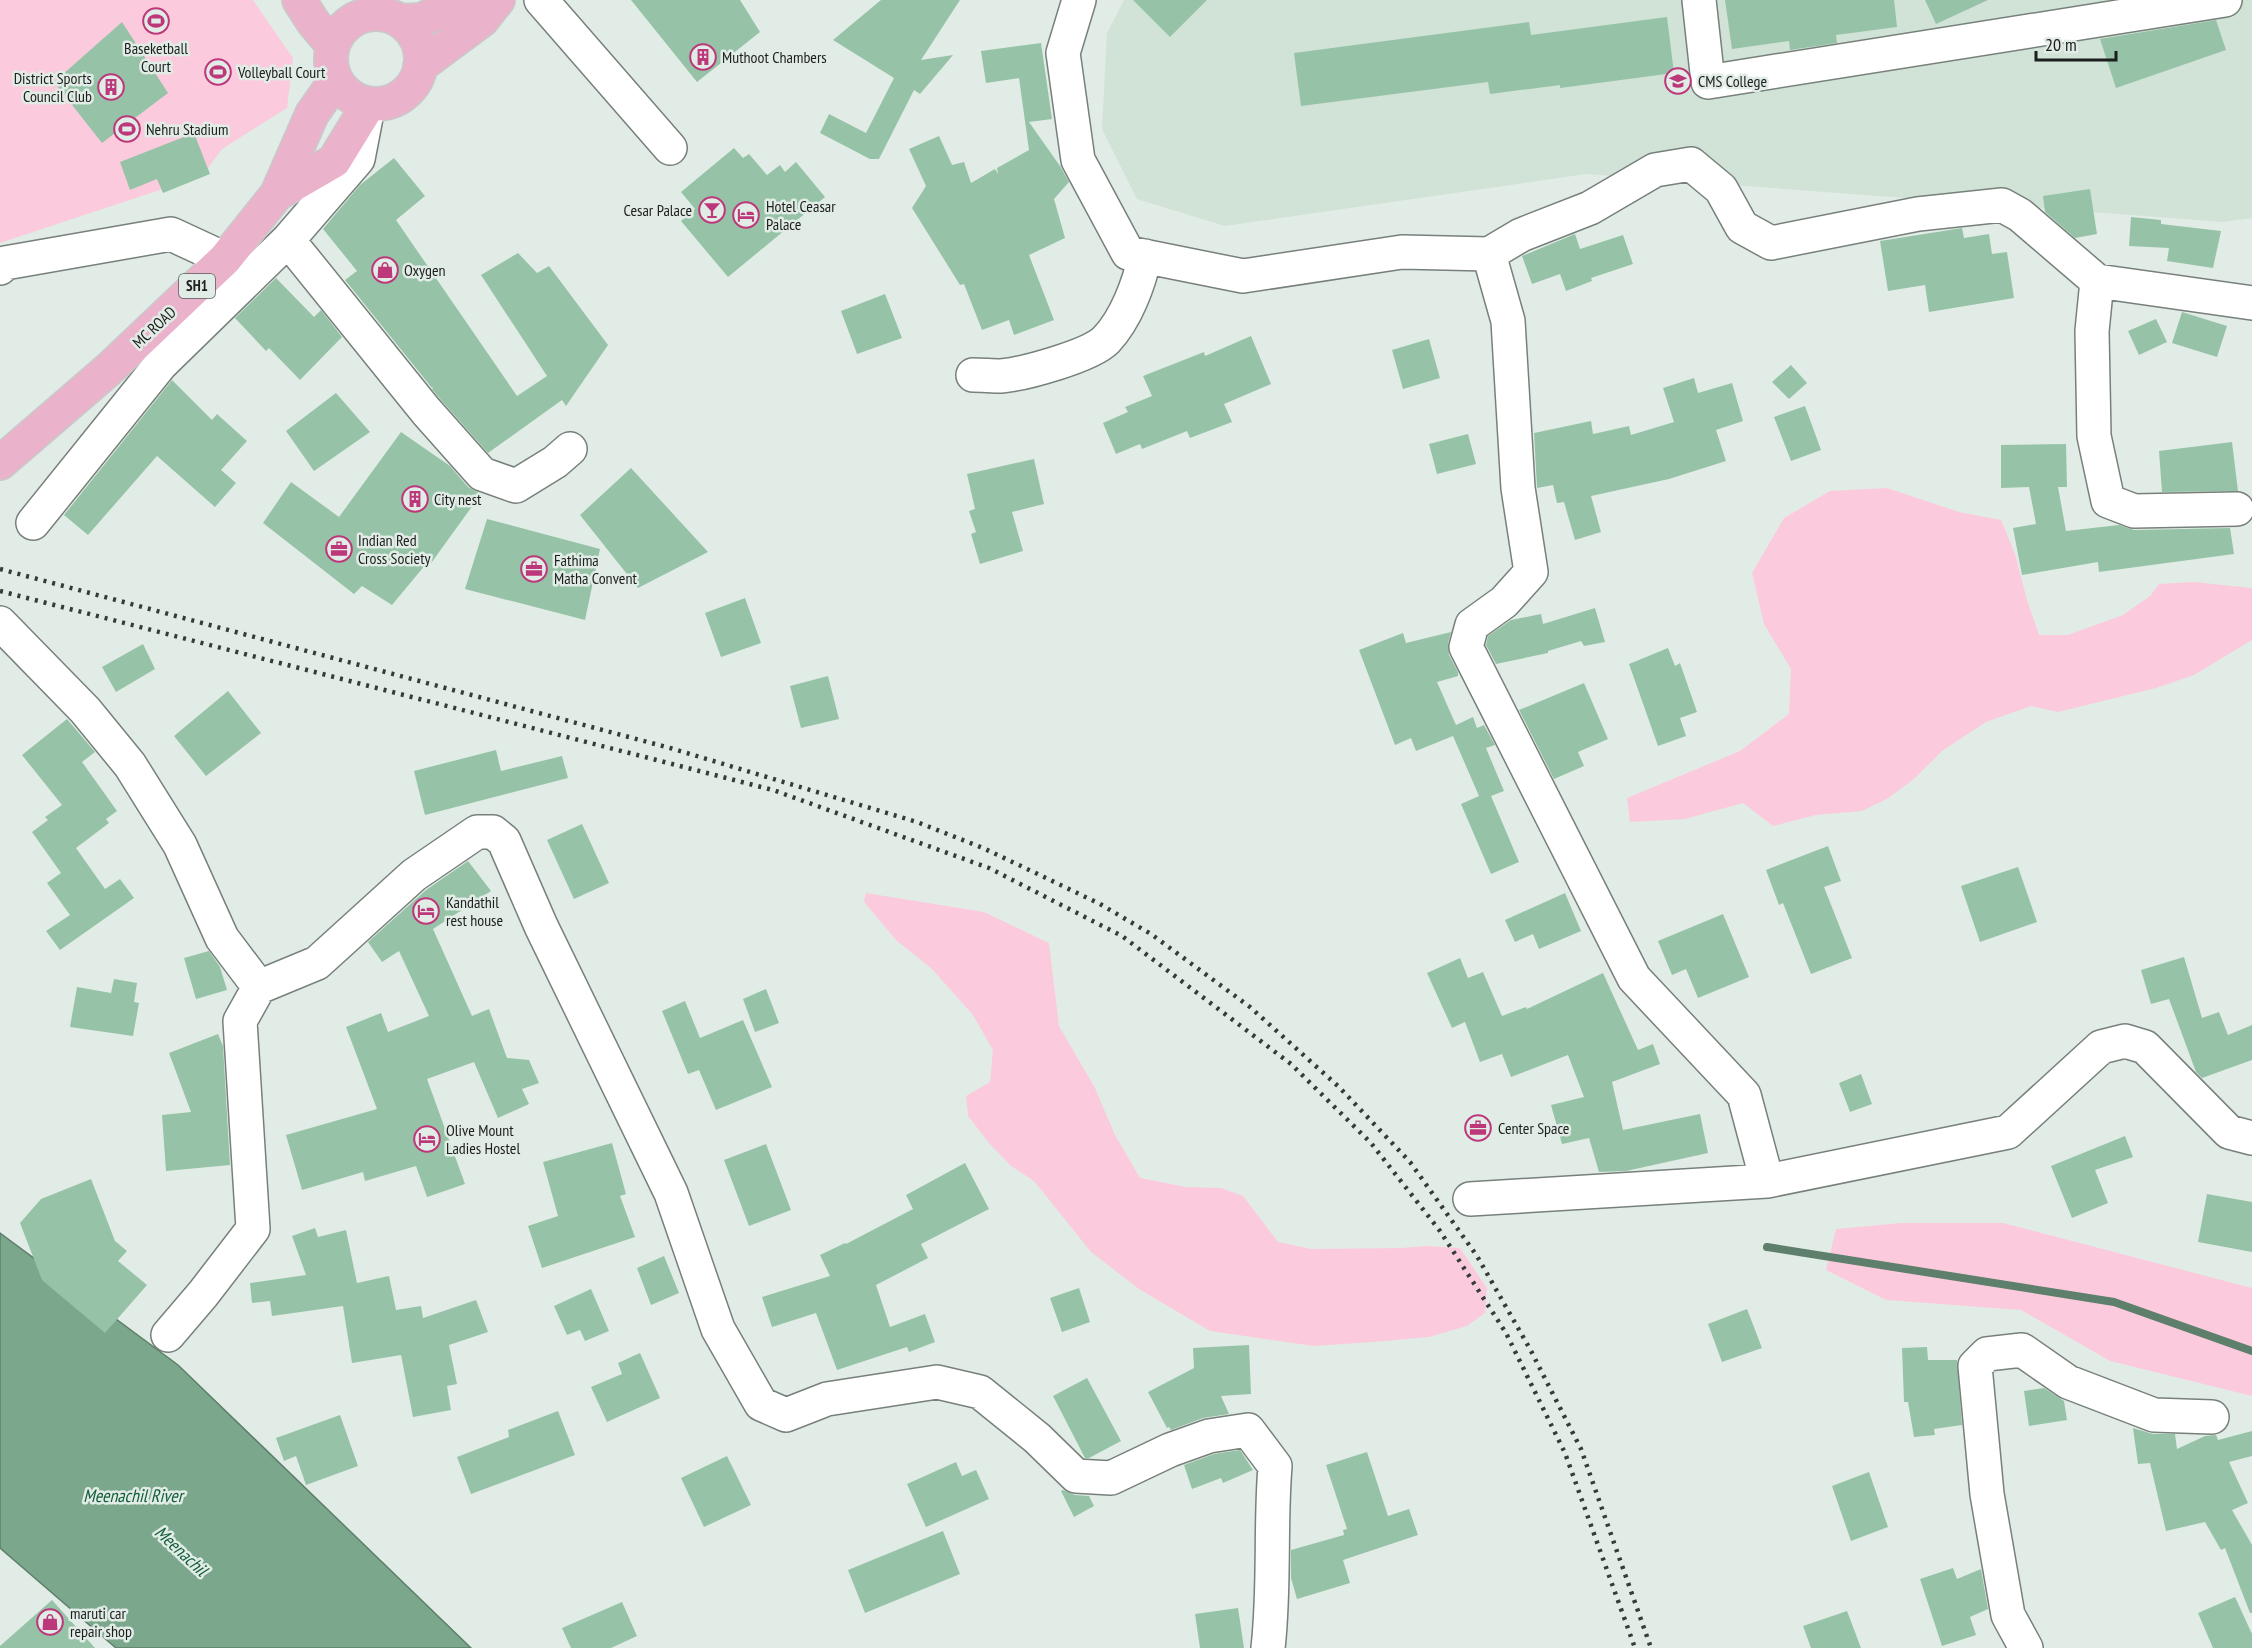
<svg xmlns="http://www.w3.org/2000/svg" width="2252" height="1648" font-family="'PT Sans Narrow',sans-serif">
<rect width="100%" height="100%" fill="#e2ece6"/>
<path fill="#d1e2d7" d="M1124 0H2252V218L2223 222 1586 174 1225 226 1137 199 1102 129 1107 33Z"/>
<path fill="#fbcbdd" d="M0 0H253L293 58 287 108 222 149 202 176 0 243Z
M1887 488 1959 512 2001 520 2015 554 2027 600 2039 635H2068L2123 615 2150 596 2159 584 2194 582 2252 588V640L2194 675 2156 688 2058 712 2031 706 1986 722 1942 751 1914 779 1887 799 1862 811 1816 815 1773 826 1743 803 1685 819 1630 822 1627 798 1740 751 1789 714 1791 669 1764 624 1752 573 1784 518 1830 491Z
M866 893 984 912 1049 943 1059 1026 1095 1088 1115 1135 1140 1178 1186 1187 1221 1188 1243 1196 1278 1242 1311 1249 1401 1248 1426 1246 1460 1248 1487 1288 1485 1313 1467 1326 1429 1337 1373 1342 1314 1346 1210 1331 1139 1289 1091 1252 1034 1181 1011 1166 989 1143 968 1116 966 1096 990 1082 993 1050 973 1015 932 969 896 940 864 902Z
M1901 1223H2003L2252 1288V1396L2110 1361 2021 1310 1886 1300 1826 1270 1836 1229Z"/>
<path fill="#7ba88c" stroke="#5e7f6b" stroke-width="1.5" d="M0 1233 178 1365 471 1648H116L0 1548Z"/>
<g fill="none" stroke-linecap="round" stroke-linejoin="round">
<path stroke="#5e7f6b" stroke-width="8" d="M1767 1247 2114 1302 2252 1351"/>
</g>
<path fill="#96c3a7" d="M631 0H740L760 32 697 82Z
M881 0H960L921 60 953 55 920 94 914 90 879 159H870L820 133 829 114 866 133 894 78 833 40Z
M1133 0H1207L1170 37Z
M1725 0H1894L1897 27 1836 35 1837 43 1790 50 1789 41 1732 49Z
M1925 0H1988L1936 24Z
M1667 17 1674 73 1560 88V85L1490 94 1488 82 1301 106 1294 53 1529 22 1531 35Z
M2216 20 2226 50 2116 88 2100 39Z
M122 22 168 93 102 143 54 82Z
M1041 43 1052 119 1029 122 1060 166 1069 182 1054 199 1065 238 1029 255 1054 320 1014 335 1009 320 982 330 964 284 960 285 912 208 926 186 909 149 939 136 952 165 964 162 971 183 995 169 998 174 997 168 1029 150 1019 78 986 83 981 51Z
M194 133 210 174 163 193 157 179 130 190 120 162Z
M734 148 743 158 749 154 767 175 780 165 785 172 796 162 825 197 728 277 681 221 695 209 681 192Z
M394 158 425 196 396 220 517 396 547 376 481 275 518 253 537 273 549 266 608 345 566 406 562 400 488 453 440 399 432 389 434 387 432 388 345 280 357 271 323 229 360 185Z
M2090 189 2097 234 2075 238 2045 212 2043 196Z
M2131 217 2161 220V224L2221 231 2213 268 2167 261 2169 248 2129 246Z
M1962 228 1964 238 1989 234 1992 254 2007 252 2014 298 1929 312 1925 285 1888 291 1880 241Z
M1575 234 1580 249 1623 235 1633 264 1591 278 1592 281 1566 291 1560 274 1532 284 1522 256Z
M276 278 314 317 321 310 342 337 300 380 269 348 266 351 235 318Z
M885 294 902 338 857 354 841 311Z
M2182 312 2227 326 2217 357 2172 343Z
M2156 319 2167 342 2139 355 2128 331Z
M1251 336 1271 384 1224 404 1232 422 1190 438 1187 431 1142 449 1140 444 1116 454 1103 423 1128 412 1125 407 1152 396 1143 376 1204 352 1205 356Z
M1429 339 1440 378 1403 389 1392 350Z
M1791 365 1807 383 1789 399 1772 382Z
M1694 378 1698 393 1732 383 1743 421 1716 430 1726 461 1669 479 1591 496 1601 532 1575 540 1564 502 1557 503 1553 485 1537 488 1534 433 1591 421 1593 434 1629 426 1631 435 1674 422 1663 388Z
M172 380 212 420 217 414 247 441 221 470 236 483 215 507 157 456 88 535 64 515Z
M336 393 370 432 314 471 286 431Z
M1805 406 1821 450 1791 461 1774 417Z
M401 432 450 466 468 487 481 494 429 566 426 564 392 605 362 586 354 594 263 523 291 482 339 517Z
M1468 434 1476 464 1437 474 1429 444Z
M2232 442 2238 491 2162 492 2159 451Z
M2066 444 2067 487H2058L2066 531 2119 525 2134 530 2230 528 2234 554 2099 572 2098 562 2022 575 2013 528 2036 524 2029 487 2001 488V445Z
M1034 459 1044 504 1012 512 1023 551 980 564 971 534 976 532 969 511 975 509 967 474Z
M631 468 708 552 638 588 580 515Z
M487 519 600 549 585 620 465 589Z
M745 598 761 643 721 657 705 613Z
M1595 608 1605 642 1584 646 1581 641 1548 651V653L1496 664 1486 645 1488 636 1511 620 1541 614 1543 624Z
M1451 632 1448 643 1449 655 1458 672V676L1437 682 1456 725 1473 717 1477 728 1484 725 1495 745 1486 748 1504 791 1491 796 1519 862 1491 874 1461 804 1479 796 1453 736 1416 751 1411 738 1395 745 1359 650 1403 633 1406 643Z
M143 644 155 669 116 692 102 667Z
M1668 648 1675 666 1680 663 1697 712 1680 718 1686 736 1658 746 1629 664Z
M828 676 839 719 801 728 790 686Z
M1584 683 1608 739 1578 752 1584 766 1554 779 1519 710Z
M228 691 261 733 206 776 174 736Z
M67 719 95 752 82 762 117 811 106 819 109 823 76 848 105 889 120 879 134 898 60 950 46 931 70 915 47 883 61 873 32 832 48 820 45 817 62 805 22 755Z
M496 750 501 771 562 756 568 778 425 815 414 771Z
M582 824 609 883 574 899 547 840Z
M1828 846 1841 881 1824 887 1852 958 1811 974 1783 903 1779 905 1766 870Z
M468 861 491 891 433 929 472 1016 489 1009 507 1058 529 1060 539 1083 522 1089 529 1104 498 1118 474 1062 427 1079 465 1184 427 1197 416 1166 365 1181 363 1172 302 1190 286 1135 377 1109 346 1027 381 1013 388 1032 429 1016 399 951 382 962 368 942 426 890Z
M2018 867 2037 922 1980 942 1961 886Z
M1565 893 1581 931 1539 949 1533 934 1515 942 1505 920Z
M1723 914 1749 977 1698 998 1686 969 1672 975 1658 941Z
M209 951 220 967 227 990 196 999 184 958Z
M2184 957 2202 1018 2219 1012 2228 1035 2252 1025V1060L2202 1078 2196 1072 2169 999 2151 1004 2141 970Z
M1460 958 1468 978 1483 972 1502 1016 1526 1007 1527 1009 1603 973 1638 1050 1653 1044 1660 1064 1612 1082 1623 1130 1700 1114 1708 1153 1626 1171 1599 1172 1589 1138 1562 1144 1551 1105 1584 1097 1568 1055 1511 1077 1502 1054 1480 1062 1465 1022 1452 1028 1427 973Z
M114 979 137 983 134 1002 139 1003 133 1036 70 1027 77 987 111 993Z
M766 989 779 1023 755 1032 743 999Z
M685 1001 700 1038 743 1020 772 1087 716 1110 699 1070 688 1074 662 1011Z
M218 1034 223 1046 230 1165 166 1171 162 1115 191 1112 169 1053Z
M1861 1074 1872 1104 1850 1112 1839 1083Z
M2125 1136 2133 1157 2095 1170 2108 1203 2072 1218 2051 1166Z
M612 1143 626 1194 620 1196 635 1237 542 1268 528 1226 558 1216 543 1162Z
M766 1144 791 1210 749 1226 724 1160Z
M965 1163 989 1209 921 1244 928 1258 876 1285 890 1327 925 1314 935 1342 909 1352 907 1347 837 1370 816 1313 772 1327 762 1297 830 1276 820 1255 845 1243 846 1244 913 1209 906 1195Z
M91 1179 115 1241 127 1251 118 1261 147 1285 105 1333 42 1280 20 1223 41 1199Z
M2207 1194 2252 1202V1252L2198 1242Z
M315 1228 318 1237 346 1230 357 1283 389 1276 396 1310 421 1306 423 1318 476 1300 488 1332 449 1345 457 1384 447 1386 451 1410 413 1417 401 1355 352 1363 343 1306 272 1316 270 1301 252 1303 250 1283 306 1275 292 1236Z
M664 1256 679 1293 651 1305 637 1268Z
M1079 1288 1090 1322 1062 1332 1050 1298Z
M591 1289 609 1331 585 1341 580 1330 567 1335 554 1306Z
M1747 1309 1762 1348 1722 1362 1708 1324Z
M1249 1345 1251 1394 1221 1396 1229 1414 1203 1418 1171 1430 1169 1427 1167 1428 1148 1392 1194 1368 1193 1348Z
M1927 1347 1928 1360H1957L1962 1425 1934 1429 1935 1435 1914 1437 1908 1402H1904L1902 1348Z
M640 1353 660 1398 607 1422 591 1387 622 1374 618 1363Z
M1087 1378 1121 1441 1089 1458H1085L1053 1396Z
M2044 1388 2064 1401 2067 1420 2029 1426 2024 1391Z
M558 1411 575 1455 471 1494 457 1457 509 1437 508 1430Z
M340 1415 358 1466 306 1485 296 1456 284 1461 276 1438Z
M2133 1428 2153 1434H2175L2177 1449 2205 1436 2216 1435 2218 1440 2252 1431V1456L2229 1462 2248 1503 2232 1510 2252 1545V1613H2250L2225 1548 2221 1550 2205 1522 2166 1531 2150 1463 2138 1464Z
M1240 1450 1253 1470 1223 1483 1221 1478 1192 1489 1184 1465 1214 1454Z
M1367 1452 1388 1516 1409 1509 1418 1535 1343 1560 1350 1583 1297 1599 1291 1578V1550L1344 1535 1343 1530 1347 1529 1326 1465Z
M727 1456 751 1505 704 1527 681 1478Z
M956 1462 962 1476 976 1470 989 1499 926 1527 907 1484Z
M1869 1472 1888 1527 1851 1541 1832 1486Z
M1063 1490 1075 1495 1089 1496 1094 1506 1074 1517 1061 1491Z
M943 1531 960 1574 865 1613 848 1570Z
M1953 1568 1957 1579 1981 1569 1988 1609 1970 1617 1976 1635 1942 1646 1920 1579Z
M2235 1597 2252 1634V1648H2213L2198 1613Z
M52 1600 95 1648H0V1646Z
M622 1602 637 1636 611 1648H571L562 1628Z
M1238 1608 1244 1648H1200L1195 1614Z
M1847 1611 1861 1648H1811L1803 1626Z"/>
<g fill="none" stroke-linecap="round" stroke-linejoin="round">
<g stroke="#77807a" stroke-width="36">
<path id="minor" d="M541 0 670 148
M1079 0 1063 53 1078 160 1128 253 1243 276 1402 252 1489 254 1508 321 1518 488 1531 572 1504 602 1472 625 1466 647 1634 978 1744 1095 1767 1181 2008 1132 2101 1047 2125 1041 2145 1047 2229 1132 2252 1138
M1699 0 1708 82 2225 0
M288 240 426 411 482 474 516 486 555 462 570 449
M1489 254 1521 235 1590 208 1655 170 1691 164 1721 189 1742 227 1771 243 1918 214 2002 205 2020 215 2097 281 2252 303
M0 268 5 263 171 234 225 259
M2097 281 2092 331 2094 436 2108 501 2134 511 2237 509
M973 375C982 375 992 376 1001 376 1024 374 1090 356 1106 340 1126 319 1139 284 1145 256
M33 523 161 364 288 240 358 159 368 107
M0 623 85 710 130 765 180 845 222 938 259 987 317 963 414 875 477 832H493L504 841 541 926 671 1193 718 1329 761 1404 786 1415 827 1399 937 1382 980 1392 1037 1438 1076 1476 1111 1478 1170 1450 1209 1436 1248 1430 1275 1466C1270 1527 1275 1587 1268 1648
M1470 1199 1767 1181
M168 1335 203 1294 253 1229 240 1021 259 987
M2026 1648 2008 1615 1987 1494 1975 1366 1987 1354 2022 1350 2068 1382 2154 1415 2212 1417"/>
</g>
<g stroke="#c9c9c9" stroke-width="36">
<path id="major" d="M299 0 313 22 333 46
M331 59a45 45 0 1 1 90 0a45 45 0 1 1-90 0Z
M400 21 421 20 466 0
M420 66 482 20 498 0
M277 194 312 114 336 80
M0 463 108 370 225 259 277 194 334 161 369 104"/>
</g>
<use href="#minor" stroke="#fff" stroke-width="33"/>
<use href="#major" stroke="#ebb3cb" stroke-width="33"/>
<path stroke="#363a38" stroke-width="4.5" stroke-dasharray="3 6" stroke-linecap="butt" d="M0 569 670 748 917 822 983 848 1044 877 1100 904 1151 934 1250 1007 1339 1087 1410 1162 1477 1256 1530 1349 1581 1449 1651 1648
M0 591 773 790 989 868 1122 936 1291 1064 1371 1143 1440 1231 1506 1333 1565 1453 1635 1648"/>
</g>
<defs>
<g id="stadium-ring" transform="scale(1.35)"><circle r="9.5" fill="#e2ece6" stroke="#bd387a" stroke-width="1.5"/><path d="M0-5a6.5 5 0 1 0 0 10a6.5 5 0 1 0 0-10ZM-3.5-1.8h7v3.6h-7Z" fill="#bd387a"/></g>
<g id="building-ring" transform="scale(1.35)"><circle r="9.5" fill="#e2ece6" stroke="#bd387a" stroke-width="1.5"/><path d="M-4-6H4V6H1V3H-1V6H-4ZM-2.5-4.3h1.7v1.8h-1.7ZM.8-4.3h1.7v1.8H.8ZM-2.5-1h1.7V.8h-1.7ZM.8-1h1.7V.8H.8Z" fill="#bd387a"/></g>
<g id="university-ring" transform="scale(1.35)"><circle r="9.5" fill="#e2ece6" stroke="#bd387a" stroke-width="1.5"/><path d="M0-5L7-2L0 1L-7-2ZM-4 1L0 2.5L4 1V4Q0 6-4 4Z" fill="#bd387a"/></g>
<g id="bar-ring" transform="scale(1.35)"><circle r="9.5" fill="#e2ece6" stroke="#bd387a" stroke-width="1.5"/><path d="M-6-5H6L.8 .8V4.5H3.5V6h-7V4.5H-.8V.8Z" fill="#bd387a"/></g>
<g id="hotel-ring" transform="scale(1.35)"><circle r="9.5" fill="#e2ece6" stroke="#bd387a" stroke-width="1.5"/><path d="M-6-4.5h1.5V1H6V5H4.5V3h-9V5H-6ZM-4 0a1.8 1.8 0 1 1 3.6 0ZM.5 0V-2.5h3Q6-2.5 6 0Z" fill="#bd387a"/></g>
<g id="shop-ring" transform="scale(1.35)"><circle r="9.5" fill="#e2ece6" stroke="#bd387a" stroke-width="1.5"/><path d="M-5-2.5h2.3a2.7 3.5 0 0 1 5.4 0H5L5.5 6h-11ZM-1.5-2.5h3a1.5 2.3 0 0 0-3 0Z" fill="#bd387a"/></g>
<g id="office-ring" transform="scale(1.35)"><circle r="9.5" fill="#e2ece6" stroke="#bd387a" stroke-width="1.5"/><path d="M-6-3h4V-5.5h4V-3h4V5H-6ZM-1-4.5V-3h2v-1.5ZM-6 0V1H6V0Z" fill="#bd387a"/></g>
</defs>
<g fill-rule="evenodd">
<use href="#stadium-ring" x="156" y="21"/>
<use href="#building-ring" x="703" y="57"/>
<use href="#stadium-ring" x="218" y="72"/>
<use href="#university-ring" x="1678" y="81"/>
<use href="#building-ring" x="111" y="87"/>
<use href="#stadium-ring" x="127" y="129"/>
<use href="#bar-ring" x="712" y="210"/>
<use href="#hotel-ring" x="746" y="215"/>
<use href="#shop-ring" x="385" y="270"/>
<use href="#building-ring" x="415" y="499"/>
<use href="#office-ring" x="339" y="549"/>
<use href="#office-ring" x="534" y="569"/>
<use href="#hotel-ring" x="426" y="911"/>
<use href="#office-ring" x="1478" y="1128"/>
<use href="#hotel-ring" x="427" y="1139"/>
<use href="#shop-ring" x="50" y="1622"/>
</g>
<g text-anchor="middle" stroke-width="5" stroke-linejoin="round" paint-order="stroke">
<rect fill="#e2ece6" stroke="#575c59" stroke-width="1.5" x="179" y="274" width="36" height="24" rx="4.5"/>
<g font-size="15" font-weight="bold" fill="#1c1f1d">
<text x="197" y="291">SH1</text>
</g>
<g font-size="16" fill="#1c1f1d" stroke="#e2ece6" text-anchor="start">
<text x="156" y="54" text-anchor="middle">Baseketball<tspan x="156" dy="18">Court</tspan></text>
<text x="722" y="63">Muthoot Chambers</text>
<text x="238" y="78">Volleyball Court</text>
<text x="92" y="84" text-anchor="end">District Sports<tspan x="92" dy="18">Council Club</tspan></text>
<text x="1698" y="87">CMS College</text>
<text x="146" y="135">Nehru Stadium</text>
<text x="766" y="212">Hotel Ceasar<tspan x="766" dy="18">Palace</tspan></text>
<text x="692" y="216" text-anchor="end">Cesar Palace</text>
<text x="404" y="276">Oxygen</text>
<text x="434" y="505">City nest</text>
<text x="358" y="546">Indian Red<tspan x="358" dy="18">Cross Society</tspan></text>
<text x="554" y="566">Fathima<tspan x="554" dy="18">Matha Convent</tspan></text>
<text x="446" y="908">Kandathil<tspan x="446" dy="18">rest house</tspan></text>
<text x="1498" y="1134">Center Space</text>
<text x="446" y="1136">Olive Mount<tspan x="446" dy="18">Ladies Hostel</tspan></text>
<text x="70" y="1619">maruti car<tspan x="70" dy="18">repair shop</tspan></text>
</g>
<g font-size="16" fill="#1c1f1d" stroke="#e2ece6">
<text transform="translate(154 327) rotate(-43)" y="6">MC ROAD</text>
</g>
<g font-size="18" font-style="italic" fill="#135e3a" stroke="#e2ece6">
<text x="133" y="1502">Meenachil River</text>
<text transform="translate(181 1551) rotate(43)" y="6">Meenachil</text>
</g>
</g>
<path d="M2036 51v9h80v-9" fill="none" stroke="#1c1f1d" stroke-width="3"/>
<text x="2045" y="51" font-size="18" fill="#1c1f1d" stroke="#e2ece6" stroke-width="4.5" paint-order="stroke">20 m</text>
</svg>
